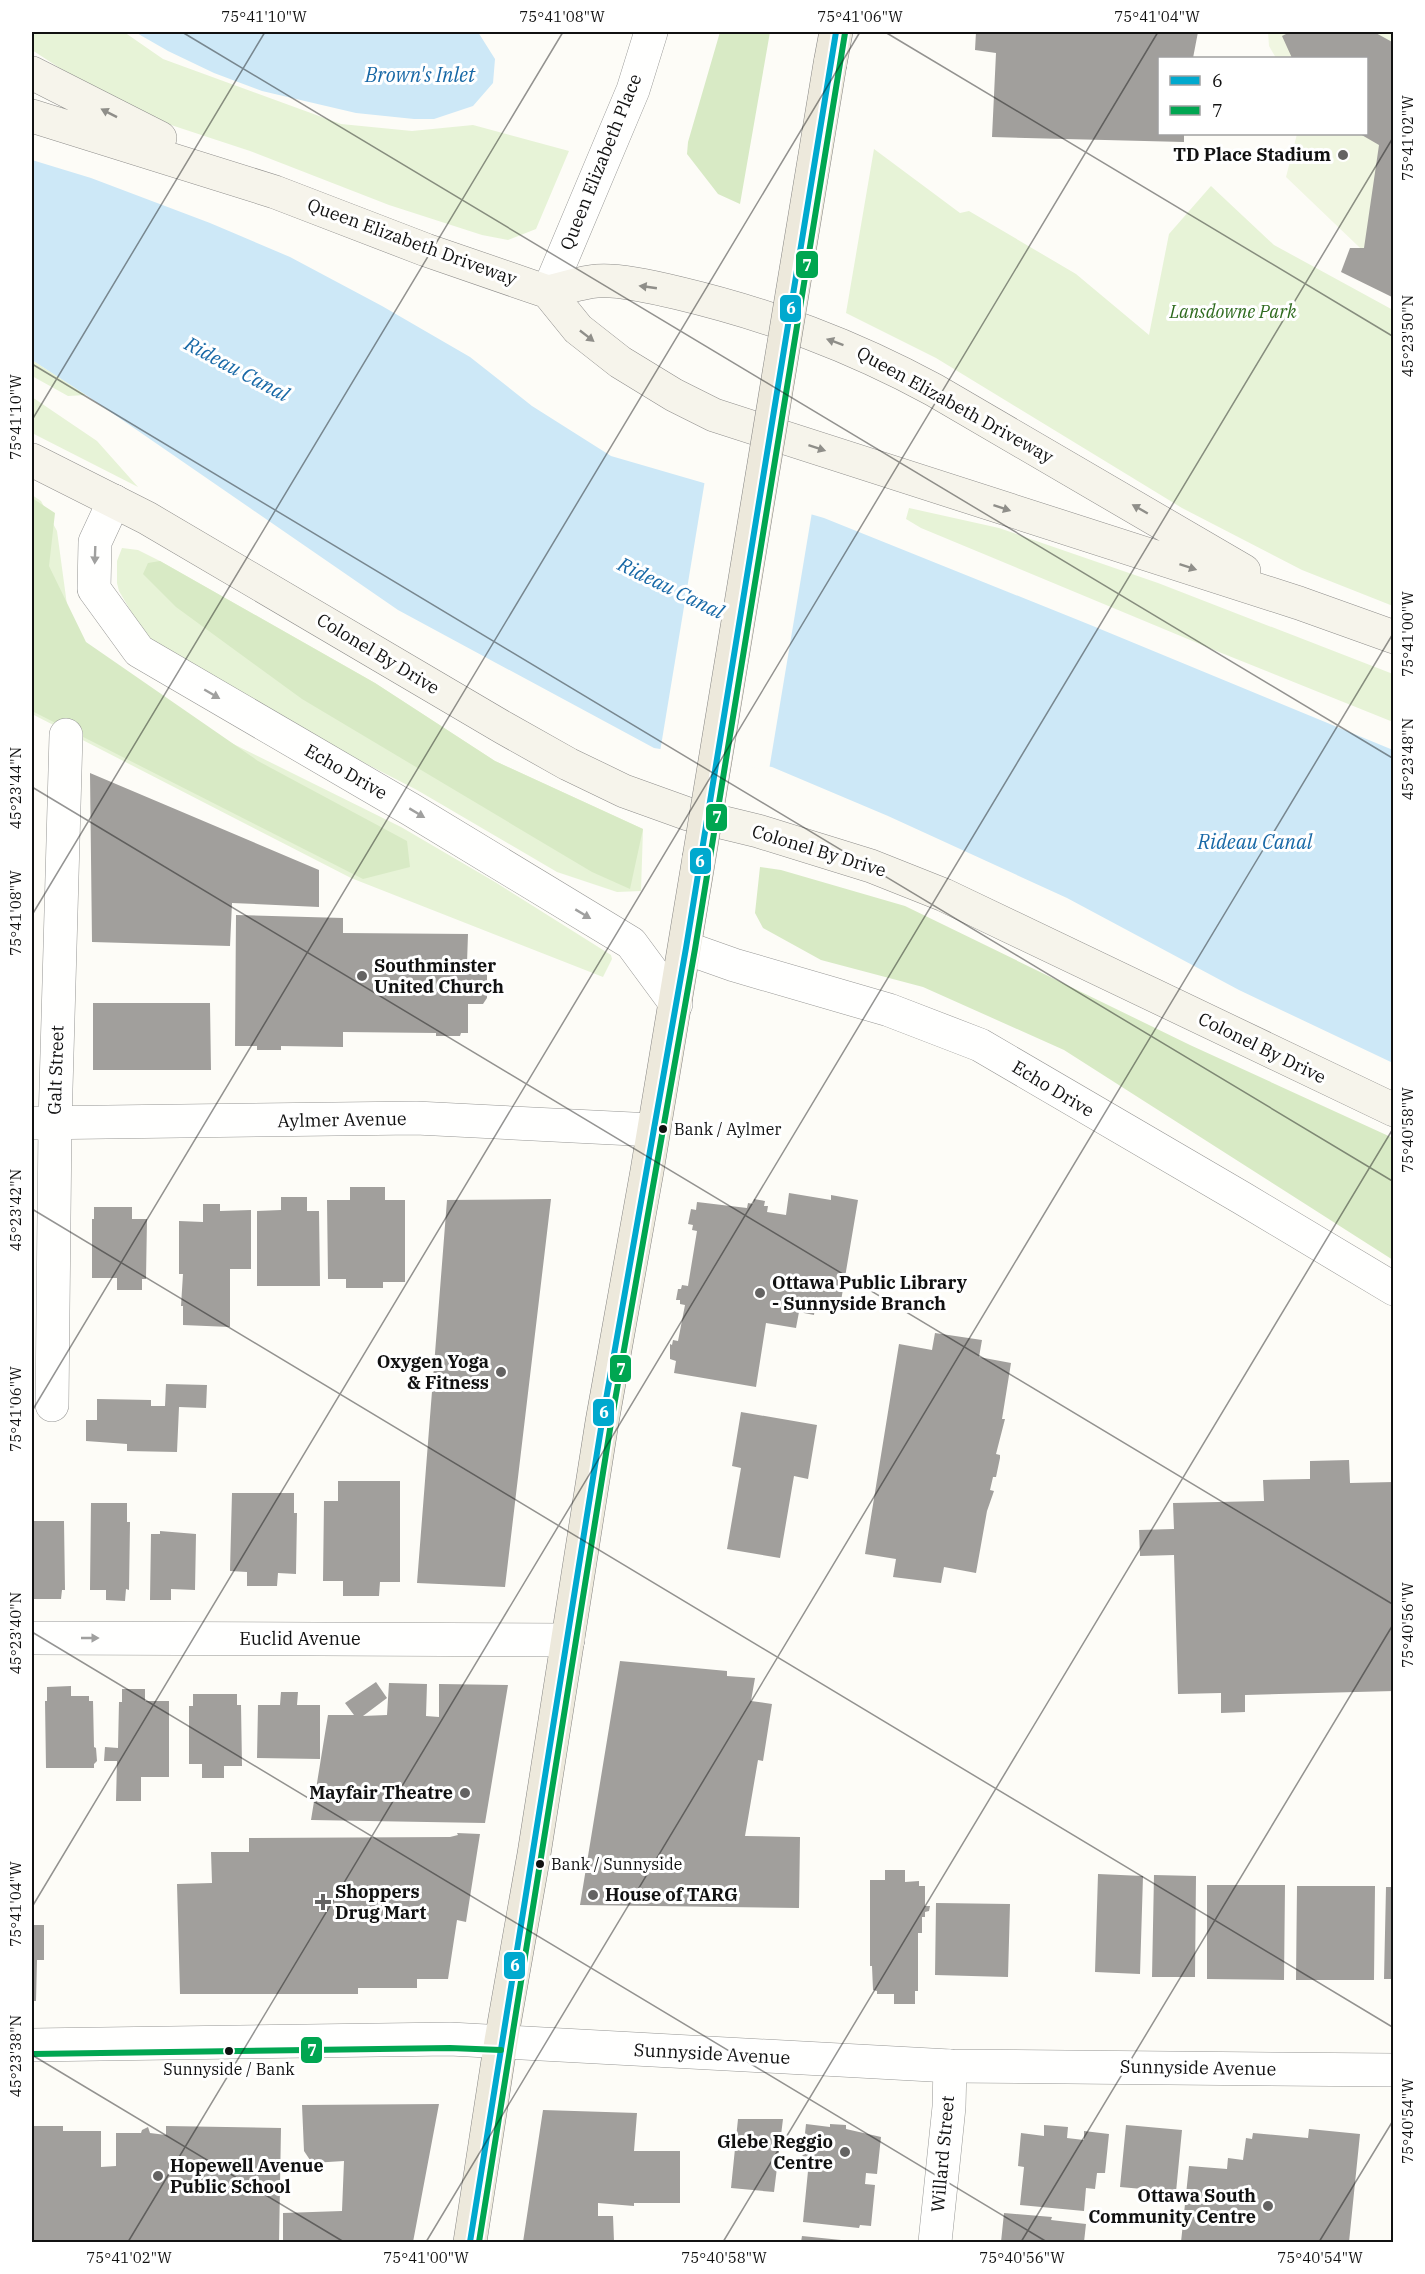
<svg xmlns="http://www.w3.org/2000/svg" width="1425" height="2274" font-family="'IBM Plex Serif',serif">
<rect width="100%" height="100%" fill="#fdfcf7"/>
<path fill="#e7f3d7" d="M32 32H124L163 59 341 124 412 131 473 125 569 151 536 229 508 240 482 235 389 205 250 151 168 124 95 91 32 50Z
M874 149 960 213 969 211 1076 274 1149 335 1169 234 1211 186 1274 245 1393 310V606L1302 570 1182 508 936 358 846 313Z
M32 360 86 395 68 396 32 376Z
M32 397 97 441 138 487 32 433Z
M32 495 41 501 57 531 70 627 102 668 179 717 401 827 495 882 611 955 612 959 603 977 351 878 32 714Z
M909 508 999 528 1158 583 1393 674V722L1219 652 921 528 906 519Z
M122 548 138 550 160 561 375 683 495 761 643 829 641 891 617 892 557 872 417 790 209 683 164 655 139 625 119 591 117 583V561Z"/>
<path fill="#d8eac5" d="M720 32H770L740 204 718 194 687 154 688 142Z
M32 498 55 513 49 566 86 642 258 761 407 841 410 867 363 879 32 711Z
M160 561 375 683 495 761 643 829 630 889 592 872 302 699 176 607 143 574 148 563Z
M760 867 781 870 905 906 1190 1045 1393 1138V1260L1064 1050 923 987 821 960 763 928 755 913Z"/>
<path fill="#f0f6e1" d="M1268 32H1393V275L1381 268 1286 177 1297 134H1366V58H1276L1269 46Z"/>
<path fill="#cde8f7" d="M135 32H478L495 59 493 83 473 106 434 119H414L356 113 262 91 214 73 168 51Z
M32 160 91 178 210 223 290 257 382 306 470 357 532 406 611 456 824 518 1088 624 1393 750V1063L1239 990 1067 898 888 816 772 767 654 748 398 610 86 395 32 360Z"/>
<path fill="#fdfcf7" d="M705 480 812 512 769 770 660 752Z"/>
<path fill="#a19f9c" d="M976 32H1198L1193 58H1160V134H1184V142L992 137 996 53 975 50Z
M1290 32H1374L1394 43V298L1341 272 1350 248H1364L1379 145 1360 134H1366V58H1292L1282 36Z
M90 773 319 870V907L232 903 230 946 92 942Z
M236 915 343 918V933L468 934 467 963H481L487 968V998L483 1004H468V1033H461L460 1036H436V1033L343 1032V1047L281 1046V1050H257V1046H235Z
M93 1003H210L211 1070H93Z
M350 1187H385V1200H405V1282H383V1288H346V1279H328L327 1200H350Z
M789 1193 831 1200V1195L858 1200 841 1301 816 1297 814 1315 799 1312 796 1328 766 1323 756 1387 674 1373 676 1361 670 1359V1344L672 1345 673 1340 678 1341 685 1305 680 1304V1300H676L678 1289H681L682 1285 688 1286 697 1231 692 1230 693 1225 688 1224 691 1209 696 1210 697 1202 747 1208 748 1203 753 1204 754 1199 765 1201 764 1206H768L767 1212 786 1215Z
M281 1197H307V1211H319L320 1286H257V1211L281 1210Z
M551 1199 505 1587 417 1583 447 1200Z
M203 1204H220V1211L251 1210V1269H230V1327L183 1325V1306H181L183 1274H179V1221L203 1222Z
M94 1207H132V1219H147L146 1279H142V1290H117V1278H92V1219H94Z
M935 1333 982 1340 979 1357 1011 1363 1002 1419H1005L996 1454 1000 1455V1458L996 1477H993L990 1490 994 1491 987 1511 976 1573 944 1567 941 1583 893 1577 896 1559 865 1554 899 1344 932 1350Z
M166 1384 207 1385 206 1408 179 1407 177 1452 127 1451V1444L86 1441V1420H97V1399L151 1400V1406H165Z
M741 1412 817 1425 808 1479 794 1476 780 1558 727 1549 741 1468 732 1466Z
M1349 1460 1350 1483 1394 1482V1691L1245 1695V1712L1221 1713V1693L1178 1694 1174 1555 1140 1556 1139 1530 1174 1529 1173 1503 1264 1501 1263 1480 1310 1479V1461Z
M338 1481H400V1582H380L379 1596H343V1581H323L324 1501H338Z
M232 1493H294V1513H297L296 1574 278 1573 277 1586H247V1572L230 1571Z
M91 1503H127V1522H130L129 1590 126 1589 125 1601 106 1600V1590H90Z
M32 1521H64L65 1590H62L61 1599H32Z
M160 1531 196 1534 195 1590 171 1589V1600H150L151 1534H160Z
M620 1661 727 1671V1676L755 1678 751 1701 772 1704 763 1761 758 1760 745 1836 800 1837 799 1908 580 1905Z
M376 1682 387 1698 363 1716 387 1715 389 1683 427 1684 426 1716 439 1717V1684L508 1685 485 1823 311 1820 328 1715H354L345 1703Z
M71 1686V1696H89V1701H93L94 1747 96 1748 97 1761 94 1764V1768H46L45 1701H47V1687Z
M122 1689H145V1701H169V1777H141V1801H116L117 1761H104L105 1747 118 1748 119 1702H122Z
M281 1692H298L297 1705H320V1759L257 1758 258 1705H280Z
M193 1694H237V1705H241L242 1766H224V1778H202V1764H189V1706H193Z
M457 1833 480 1834 466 1922 457 1920 448 1979H417V1988H358V1994H180L177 1884 212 1883 211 1852H249V1838L450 1837 458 1835Z
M885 1870H905V1882L919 1881V1886H925V1906H930L929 1911 925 1912V1917H922V1933H918V1991H915V2004H894V1994H877V1991L873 1990 872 1966H870V1880H885Z
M1098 1874 1143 1876 1140 1974 1095 1972Z
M1154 1875 1196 1876 1195 1977H1152Z
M1207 1885H1285L1284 1980 1207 1979Z
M1297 1886H1375L1374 1980H1296Z
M1386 1887H1394V1979H1384Z
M936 1903 1010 1904 1008 1977 935 1975Z
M32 1925H44V1960H37L36 2001H32Z
M439 2104 413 2242H283V2213L342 2211 344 2161 312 2163 304 2151 302 2105Z
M543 2110 637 2113 634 2151H680V2203H634V2206L598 2203V2216H613L614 2241 523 2242Z
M738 2119H783L774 2192 731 2188Z
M806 2124 830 2127V2124L846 2125V2129L881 2137 877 2174 866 2173 865 2184 875 2185 871 2226 860 2225 859 2228 803 2222 808 2171 801 2170Z
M1044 2125 1068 2127 1067 2138 1084 2140V2131L1109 2134 1105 2173H1097L1095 2189 1086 2188 1084 2211 1020 2205 1024 2167 1018 2166 1021 2133 1044 2136Z
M1126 2125 1182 2130 1176 2192 1120 2187Z
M32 2126H63V2131H101V2167L116 2166V2133H141L142 2130 148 2127 150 2133 166 2135V2126L281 2128 279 2242H32Z
M1309 2129 1360 2134 1349 2242H1181L1189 2166 1227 2169 1228 2158 1243 2160 1246 2138 1252 2139 1253 2133 1308 2138Z
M1004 2213 1052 2217 1051 2220 1086 2224 1084 2242H1001Z
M802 2236 851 2241 850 2242H801Z"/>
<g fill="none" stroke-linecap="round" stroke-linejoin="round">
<g stroke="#979795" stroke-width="34">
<path id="minor" d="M548 292 633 90 651 32
M114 501 95 542 94 589 139 651 410 809 631 943 676 1004
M686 948 734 965 889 1010 980 1045 1242 1198 1394 1289
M32 1123 416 1118 653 1130
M52 1405 55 1124 66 735
M32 1638 568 1640
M935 2242 949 2107 950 2066"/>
</g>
<g stroke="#979795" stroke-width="34">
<path id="tertiary" d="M32 2045 450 2039 950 2066 1394 2070"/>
</g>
<g stroke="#8e8d8b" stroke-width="34">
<path id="secondary" d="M32 73 160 138
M32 116 275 192 426 250 548 292 578 329 620 362 674 395 714 415 1299 603 1394 637
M548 292C564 289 581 282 597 281 617 279 658 288 678 293 770 315 851 345 934 390L1244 571
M32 460 147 518 504 728 568 764 624 791 688 814 758 831 871 866 944 895 1394 1110"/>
</g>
<g stroke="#858482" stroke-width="34">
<path id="primary" d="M830 64 836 32
M470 2242 501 2041 534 1854 602 1422 647 1171 699 858"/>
</g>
<use href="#minor" stroke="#fffffe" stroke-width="33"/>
<use href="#tertiary" stroke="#fffffe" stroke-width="33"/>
<use href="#secondary" stroke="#f6f4eb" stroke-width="33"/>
<use href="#primary" stroke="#ede9dc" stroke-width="33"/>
<g stroke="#858482" stroke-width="34" stroke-linecap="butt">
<path id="primary-bridge" d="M699 858 830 64"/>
</g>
<use href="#primary-bridge" stroke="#ede9dc" stroke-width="33"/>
<g stroke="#fff" stroke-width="10">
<path id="bus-1" d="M470 2242 602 1422 686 948 836 32"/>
</g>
<g stroke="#fff" stroke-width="10">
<path id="bus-2" d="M32 2054 450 2048 501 2050
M479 2242 611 1423 695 949 845 33"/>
</g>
<use href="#bus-1" stroke="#00a9ce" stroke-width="6"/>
<use href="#bus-2" stroke="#00a651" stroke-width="6"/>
</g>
<defs><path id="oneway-solid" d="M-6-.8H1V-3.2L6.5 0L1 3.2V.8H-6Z" transform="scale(1.5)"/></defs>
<g fill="#8f8e89">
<use href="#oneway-solid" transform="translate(109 113) rotate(-153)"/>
<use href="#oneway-solid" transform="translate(648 287) rotate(-172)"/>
<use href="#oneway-solid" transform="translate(587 336) rotate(38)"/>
<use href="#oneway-solid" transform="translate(835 342) rotate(-160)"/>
<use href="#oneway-solid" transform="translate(817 448) rotate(18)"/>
<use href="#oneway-solid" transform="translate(1002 508) rotate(18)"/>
<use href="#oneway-solid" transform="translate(1140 509) rotate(-150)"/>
<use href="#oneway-solid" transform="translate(1188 567) rotate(18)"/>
</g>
<g fill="#a0a09f">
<use href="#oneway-solid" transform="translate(95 555) rotate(92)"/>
<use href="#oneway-solid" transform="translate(212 694) rotate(30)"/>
<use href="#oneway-solid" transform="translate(417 813) rotate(31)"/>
<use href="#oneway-solid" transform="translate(583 914) rotate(31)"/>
<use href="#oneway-solid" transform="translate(90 1638)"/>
</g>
<path fill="none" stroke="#111" stroke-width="1.5" stroke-opacity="0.45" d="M182 32 1394 759M885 32 1394 337M32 364 1394 1182M32 420 265 32M32 787 1394 1605M32 915 563 32M32 1209 1394 2028M32 1411 860 32M32 1632 1047 2242M32 1907 1158 32M32 2055 344 2242M128 2242 1394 136M426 2242 1394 632M723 2242 1394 1127M1021 2242 1394 1623M1319 2242 1394 2119"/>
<g fill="#646362" stroke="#fff" stroke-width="2">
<circle cx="1343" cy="155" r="6"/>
<circle cx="362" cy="976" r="6"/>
<circle cx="760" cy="1293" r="6"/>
<circle cx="501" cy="1372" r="6"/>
<circle cx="465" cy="1793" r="6"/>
<circle cx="593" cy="1895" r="6"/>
<path d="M320 1893h6v6h6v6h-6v6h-6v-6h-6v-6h6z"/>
<circle cx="845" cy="2152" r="6"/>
<circle cx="158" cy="2176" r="6"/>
<circle cx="1268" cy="2206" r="6"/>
</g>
<g fill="#111" stroke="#fff" stroke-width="2">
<circle cx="663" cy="1129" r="5"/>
<circle cx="540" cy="1864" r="5"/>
<circle cx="229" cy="2051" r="5"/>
</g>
<g text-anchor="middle" stroke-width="6" stroke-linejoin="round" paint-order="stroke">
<g font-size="16" fill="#111" stroke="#fff" text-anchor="start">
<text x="674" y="1135">Bank / Aylmer</text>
<text x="551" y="1870">Bank / Sunnyside</text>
<text x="229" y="2075" text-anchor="middle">Sunnyside / Bank</text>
</g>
<g font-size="18" font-weight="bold" fill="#111" stroke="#fff" text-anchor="end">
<text x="1331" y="161">TD Place Stadium</text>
<text x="374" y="972" text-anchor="start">Southminster<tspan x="374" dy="21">United Church</tspan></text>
<text x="772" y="1289" text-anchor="start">Ottawa Public Library<tspan x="772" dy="21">- Sunnyside Branch</tspan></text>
<text x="489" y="1368">Oxygen Yoga<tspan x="489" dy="21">&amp; Fitness</tspan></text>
<text x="453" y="1799">Mayfair Theatre</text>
<text x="335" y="1898" text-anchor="start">Shoppers<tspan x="335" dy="21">Drug Mart</tspan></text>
<text x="605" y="1901" text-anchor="start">House of TARG</text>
<text x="833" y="2148">Glebe Reggio<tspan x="833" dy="21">Centre</tspan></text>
<text x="170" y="2172" text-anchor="start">Hopewell Avenue<tspan x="170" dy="21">Public School</tspan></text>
<text x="1256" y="2202">Ottawa South<tspan x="1256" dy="21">Community Centre</tspan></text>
</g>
<g font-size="18" fill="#111" stroke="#fff">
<text transform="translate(601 162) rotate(-68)" y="6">Queen Elizabeth Place</text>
<text transform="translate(412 242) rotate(20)" y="6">Queen Elizabeth Driveway</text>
<text transform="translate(955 405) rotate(29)" y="6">Queen Elizabeth Driveway</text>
<text transform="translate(378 654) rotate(31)" y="6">Colonel By Drive</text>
<text transform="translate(346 772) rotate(30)" y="6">Echo Drive</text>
<text transform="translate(819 851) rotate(17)" y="6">Colonel By Drive</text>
<text transform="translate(1262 1048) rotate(26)" y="6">Colonel By Drive</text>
<text transform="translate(56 1070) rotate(-88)" y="6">Galt Street</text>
<text transform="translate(1053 1089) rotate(31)" y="6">Echo Drive</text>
<text transform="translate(342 1120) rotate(-1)" y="6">Aylmer Avenue</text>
<text x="300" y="1645">Euclid Avenue</text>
<text transform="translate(712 2054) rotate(3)" y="6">Sunnyside Avenue</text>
<text transform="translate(1198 2068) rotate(1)" y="6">Sunnyside Avenue</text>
<text transform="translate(943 2154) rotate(-85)" y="6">Willard Street</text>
</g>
<g font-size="18" font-style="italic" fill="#2f6b1f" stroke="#fff">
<text x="1233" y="318">Lansdowne Park</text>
</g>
<g font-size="20" font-style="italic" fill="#1768a6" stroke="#fff">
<text x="420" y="82">Brown's Inlet</text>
<text transform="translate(237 369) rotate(28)" y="7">Rideau Canal</text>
<text transform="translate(671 588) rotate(26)" y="7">Rideau Canal</text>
<text x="1255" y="849">Rideau Canal</text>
</g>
</g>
<g stroke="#fff" stroke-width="2">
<rect x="795" y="250" width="24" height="29" rx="6" fill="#00a651"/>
<rect x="779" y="294" width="23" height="29" rx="6" fill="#00a9ce"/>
<rect x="705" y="803" width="23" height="29" rx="6" fill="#00a651"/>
<rect x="689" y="847" width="23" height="28" rx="6" fill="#00a9ce"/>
<rect x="609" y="1354" width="23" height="29" rx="6" fill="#00a651"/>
<rect x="592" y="1398" width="23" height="29" rx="6" fill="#00a9ce"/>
<rect x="503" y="1951" width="23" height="29" rx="6" fill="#00a9ce"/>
<rect x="300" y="2036" width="23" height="28" rx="6" fill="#00a651"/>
</g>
<g font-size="16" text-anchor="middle" font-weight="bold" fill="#fff">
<text x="807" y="271">7</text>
<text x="791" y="314">6</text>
<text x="717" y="823">7</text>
<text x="700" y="867">6</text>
<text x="621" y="1375">7</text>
<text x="604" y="1418">6</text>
<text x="515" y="1971">6</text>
<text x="312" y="2056">7</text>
</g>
<rect width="1425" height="2274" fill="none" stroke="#ffffff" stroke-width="66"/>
<rect x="1158" y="57" width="210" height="78" fill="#ffffff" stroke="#a0a0a0" stroke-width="1.5"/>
<rect x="1170" y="76" width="30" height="9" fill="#00a9ce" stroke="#a0a0a0" stroke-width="1.5"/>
<text x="1212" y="87" font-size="18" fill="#111111">6</text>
<rect x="1170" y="106" width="30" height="9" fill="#00a651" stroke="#a0a0a0" stroke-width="1.5"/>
<text x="1212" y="117" font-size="18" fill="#111111">7</text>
<rect x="33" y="33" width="1359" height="2208" fill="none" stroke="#111" stroke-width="2"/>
<g font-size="15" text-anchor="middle" fill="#111">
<text x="264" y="22">75°41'10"W</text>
<text x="562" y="22">75°41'08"W</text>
<text x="860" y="22">75°41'06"W</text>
<text x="1157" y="22">75°41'04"W</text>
<text transform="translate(1408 138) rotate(-90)" y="5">75°41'02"W</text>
<text transform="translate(1408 336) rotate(-90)" y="5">45°23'50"N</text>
<text transform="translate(16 417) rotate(-90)" y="5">75°41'10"W</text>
<text transform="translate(1408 634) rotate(-90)" y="5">75°41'00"W</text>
<text transform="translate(1408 759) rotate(-90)" y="5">45°23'48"N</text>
<text transform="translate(16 788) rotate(-90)" y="5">45°23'44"N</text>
<text transform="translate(16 913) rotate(-90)" y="5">75°41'08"W</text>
<text transform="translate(1408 1130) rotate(-90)" y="5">75°40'58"W</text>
<text transform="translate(16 1210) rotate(-90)" y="5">45°23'42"N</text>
<text transform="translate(16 1409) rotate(-90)" y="5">75°41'06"W</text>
<text transform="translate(1408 1625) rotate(-90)" y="5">75°40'56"W</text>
<text transform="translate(16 1633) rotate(-90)" y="5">45°23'40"N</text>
<text transform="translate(16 1904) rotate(-90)" y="5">75°41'04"W</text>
<text transform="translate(16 2056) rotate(-90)" y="5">45°23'38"N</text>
<text transform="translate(1408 2121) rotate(-90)" y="5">75°40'54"W</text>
<text x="129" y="2263">75°41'02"W</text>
<text x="426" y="2263">75°41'00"W</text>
<text x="724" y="2263">75°40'58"W</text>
<text x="1022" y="2263">75°40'56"W</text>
<text x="1320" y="2263">75°40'54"W</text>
</g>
</svg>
